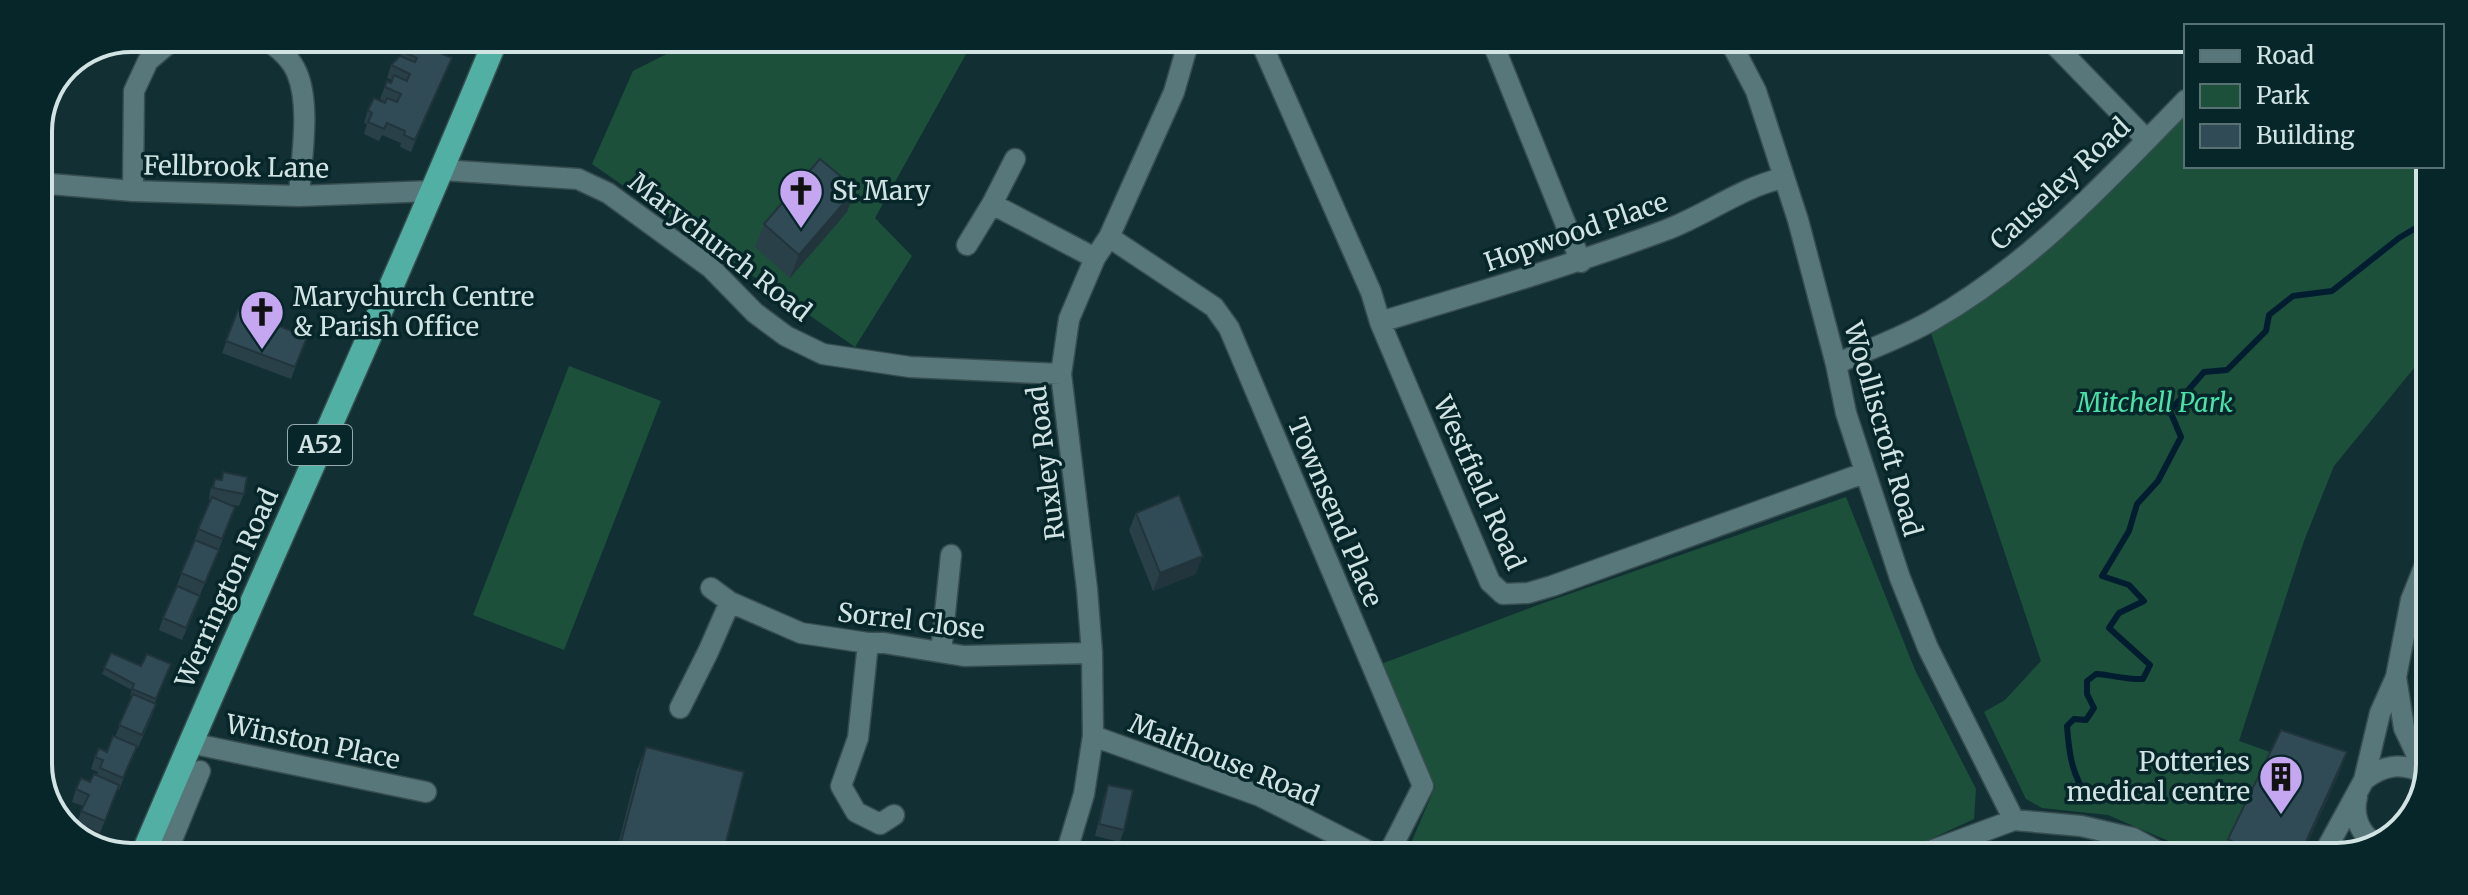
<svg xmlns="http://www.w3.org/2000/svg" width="2468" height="895" font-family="Merriweather,serif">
<rect width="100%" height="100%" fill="#123033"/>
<path fill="#1c503b" d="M696 39 1026 40 1024 46 971 45 875 218 912 256 855 347 592 164 633 71Z
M2186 106V166H2429L2428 351 2334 466 2304 541 2239 741 2273 753 2222 857H2206L2108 815 2042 808 2026 799 1984 712 2005 700 2041 661 1930 330Z
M569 366 661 401 564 650 473 615Z
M1846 497 1915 670 1976 789 1974 819 1909 849 1886 856 1409 855 1408 850 1435 787 1381 664 1535 606Z"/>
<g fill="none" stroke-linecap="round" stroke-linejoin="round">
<path stroke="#031d30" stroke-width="6" d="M2424 166 2429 172
M2089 799C2072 776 2069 754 2067 726L2074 719 2086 720 2094 708 2087 694V681L2096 674C2113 675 2127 680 2143 679L2150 665 2109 628 2119 613 2144 601 2129 585 2102 576 2129 531 2137 504 2158 481 2181 437 2170 411 2204 372 2227 370 2266 331 2269 315 2293 296 2332 291 2399 238 2429 220
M2099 856 2100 854"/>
<g stroke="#374d4f" stroke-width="23">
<path id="minor" d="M263 38C276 46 291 58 297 73 311 106 301 160 299 196
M1260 40 1371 292 1380 322 1490 582 1503 594 1528 593 1552 586 1864 473
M1492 41 1581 262
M1730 41 1756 91 1798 220 1836 364 1846 413 1900 578 1928 648 2014 820
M2052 42 2147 140
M442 170 578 179 608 193 711 268 755 313 786 336 823 354 910 367 1061 374
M38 183 133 191 299 196 433 191
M133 191 134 91 148 61 175 38
M992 204 1095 258
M1109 237 1214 307 1229 328 1423 786 1388 855
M967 245 992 204 1015 159
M1380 322C1476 293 1572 265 1666 230 1706 215 1742 187 1783 178
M1836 364C1867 350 1901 338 1931 321 2030 265 2107 181 2186 100
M711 588 730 602
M868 643 858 738 841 786 856 812 880 824 894 815
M941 652 951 555
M2396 677 2404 728 2425 772
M680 708 708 652 730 602 801 633 868 643H884L964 656 1092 653
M1093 736 1260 796 1376 855
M190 743 426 792
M2364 780 2380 713 2396 677 2411 600 2427 560
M2357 797C2352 816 2360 834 2376 844
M167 852 200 771
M1066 854 1084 794 1093 736 1092 653 1087 589 1061 374 1069 319 1095 258 1109 237 1174 92 1189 40
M1917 856 2014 820 2081 826 2133 838 2168 857
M2322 857 2364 780C2384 764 2403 762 2425 774"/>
</g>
<g stroke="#374d4f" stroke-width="27">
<path id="highway" d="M144 852C259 580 384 312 496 39"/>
</g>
<use href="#minor" stroke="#57777a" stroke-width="20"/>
<use href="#highway" stroke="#51afa3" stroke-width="24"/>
</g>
<path fill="#294049" d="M407 39 447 70 411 152 400 147 401 143 382 135 379 141 364 134 367 124 364 123 368 110 385 103 386 102 380 99 387 81 391 83 392 80 387 78 391 65 400 56Z
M847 212 790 278 755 247 764 224Z
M238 310 307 337 291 379 222 353Z
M223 472 244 494 239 506 228 504 231 519 200 595 177 585 210 500H209L210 491 215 479 221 480Z
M1136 513 1196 574 1153 591 1129 530Z
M196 608 182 640 159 630 163 618Z
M111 653 141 666 171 664 155 703 152 716 138 748 137 747 119 790H117L100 833 70 826 77 823 83 806 72 802 76 789 90 782 97 775 98 772 91 769 95 757 107 752 115 737 132 696 130 695 132 690 102 674Z
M646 747 723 854 616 853 637 770Z
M2347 752 2338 776 2301 857H2221L2228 839Z
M1108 785 1124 830 1120 842 1095 836 1104 797Z"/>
<path fill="#22343c" d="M452 58 447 70 411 152 415 140Z
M856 189 847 212 790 278 799 255Z
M1203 556 1196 574 1153 591 1160 573Z
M2347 752 2338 776 2301 857H2299Z"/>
<path fill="#304b55" stroke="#22343c" stroke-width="2" d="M407 39 452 58 415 140 404 135 405 131 387 123 384 129 368 122 372 113 368 110 374 98 385 103 387 98 397 102 401 94 385 87 387 81 391 83 394 75 407 81 408 78 410 74 391 65 400 56 415 62 417 58 406 53 408 48 403 46Z
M820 159 856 189 799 255 764 224Z
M238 310 307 337 295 367 226 341Z
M223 472 247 477 244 494 213 488 215 479 222 480Z
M1179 495 1203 556 1160 573 1136 513Z
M212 497 235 507 222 539 198 529Z
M195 540 219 550 205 583 181 573Z
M177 586 200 596 186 628 163 618Z
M111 653 141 666 147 654 171 664 156 699 132 689 134 684 104 668Z
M133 694 156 704 142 735 119 725Z
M2281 730 2347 752 2299 857H2260L2228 839Z
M113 736 137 746 123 778 100 768 103 760 95 757 99 748 107 752Z
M646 747 744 772 723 854 618 853Z
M94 774 119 785 105 821 81 811 89 795 76 789 81 778 90 782Z
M1108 785 1133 790 1124 830 1099 824Z
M72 821 99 833 93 846 63 825 64 823 70 826Z"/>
<defs>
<g id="church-pin" transform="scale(2.3)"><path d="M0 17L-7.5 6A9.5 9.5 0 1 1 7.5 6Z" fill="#c5a7f1" stroke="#072629"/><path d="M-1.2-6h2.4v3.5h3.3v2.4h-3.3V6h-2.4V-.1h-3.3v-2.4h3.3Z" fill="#111"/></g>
<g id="building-pin" transform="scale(2.3)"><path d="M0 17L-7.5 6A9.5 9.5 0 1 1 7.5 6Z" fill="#c5a7f1" stroke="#072629"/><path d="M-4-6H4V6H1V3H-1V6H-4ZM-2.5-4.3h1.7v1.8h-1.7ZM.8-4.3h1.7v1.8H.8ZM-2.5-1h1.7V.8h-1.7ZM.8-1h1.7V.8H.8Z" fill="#111"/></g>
</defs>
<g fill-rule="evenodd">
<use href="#church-pin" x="801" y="191"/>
<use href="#church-pin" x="262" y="312"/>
<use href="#building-pin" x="2281" y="777"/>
</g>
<g text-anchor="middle" stroke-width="7" stroke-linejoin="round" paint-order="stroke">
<rect fill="#072629" stroke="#95aaac" stroke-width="2" x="288" y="425" width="64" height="40" rx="6"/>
<g font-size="24" font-weight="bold" fill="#d2e3e4">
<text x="320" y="453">A52</text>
</g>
<g font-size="26" fill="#d2e3e4" stroke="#072629">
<text transform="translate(236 167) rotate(1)" y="9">Fellbrook Lane</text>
<text transform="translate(2060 184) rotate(-43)" y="9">Causeley Road</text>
<text transform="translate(1576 232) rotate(-19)" y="9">Hopwood Place</text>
<text transform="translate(720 247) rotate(38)" y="9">Marychurch Road</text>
<text transform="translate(1883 429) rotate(74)" y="9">Woolliscroft Road</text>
<text transform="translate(1046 463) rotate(-97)" y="9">Ruxley Road</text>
<text transform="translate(1479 483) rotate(66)" y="9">Westfield Road</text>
<text transform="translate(1335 512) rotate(67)" y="9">Townsend Place</text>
<text transform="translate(227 588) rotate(-66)" y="9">Werrington Road</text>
<text transform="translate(911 621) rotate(7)" y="9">Sorrel Close</text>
<text transform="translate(313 742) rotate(12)" y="9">Winston Place</text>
<text transform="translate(1224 760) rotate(22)" y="9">Malthouse Road</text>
</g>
<g font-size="26" fill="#d2e3e4" stroke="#072629" text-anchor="start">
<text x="832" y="200">St Mary</text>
<text x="293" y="306">Marychurch Centre<tspan x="293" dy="30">&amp; Parish Office</tspan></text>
<text x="2250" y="771" text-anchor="end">Potteries<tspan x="2250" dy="30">medical centre</tspan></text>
</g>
<g font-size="26" font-style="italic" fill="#49e3a9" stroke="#072629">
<text x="2155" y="412">Mitchell Park</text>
</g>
</g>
<path d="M0 0H2468V895H0ZM131 52H2337A79 79 0 0 1 2416 131V764A79 79 0 0 1 2337 843H131A79 79 0 0 1 52 764V131A79 79 0 0 1 131 52Z" fill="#072629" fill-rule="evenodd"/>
<path fill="none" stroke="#d2e3e4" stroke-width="4" d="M131 52H2337A79 79 0 0 1 2416 131V764A79 79 0 0 1 2337 843H131A79 79 0 0 1 52 764V131A79 79 0 0 1 131 52Z"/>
<rect x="2184" y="24" width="260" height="144" fill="#072629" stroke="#587274" stroke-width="2"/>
<rect x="2200" y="50" width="40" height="12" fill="#57777a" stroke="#587274" stroke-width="2"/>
<text x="2256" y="64" font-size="24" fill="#d2e3e4">Road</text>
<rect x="2200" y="84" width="40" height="24" fill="#1c503b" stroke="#587274" stroke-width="2"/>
<text x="2256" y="104" font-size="24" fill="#d2e3e4">Park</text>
<rect x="2200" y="124" width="40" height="24" fill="#304b55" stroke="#587274" stroke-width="2"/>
<text x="2256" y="144" font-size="24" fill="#d2e3e4">Building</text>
</svg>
